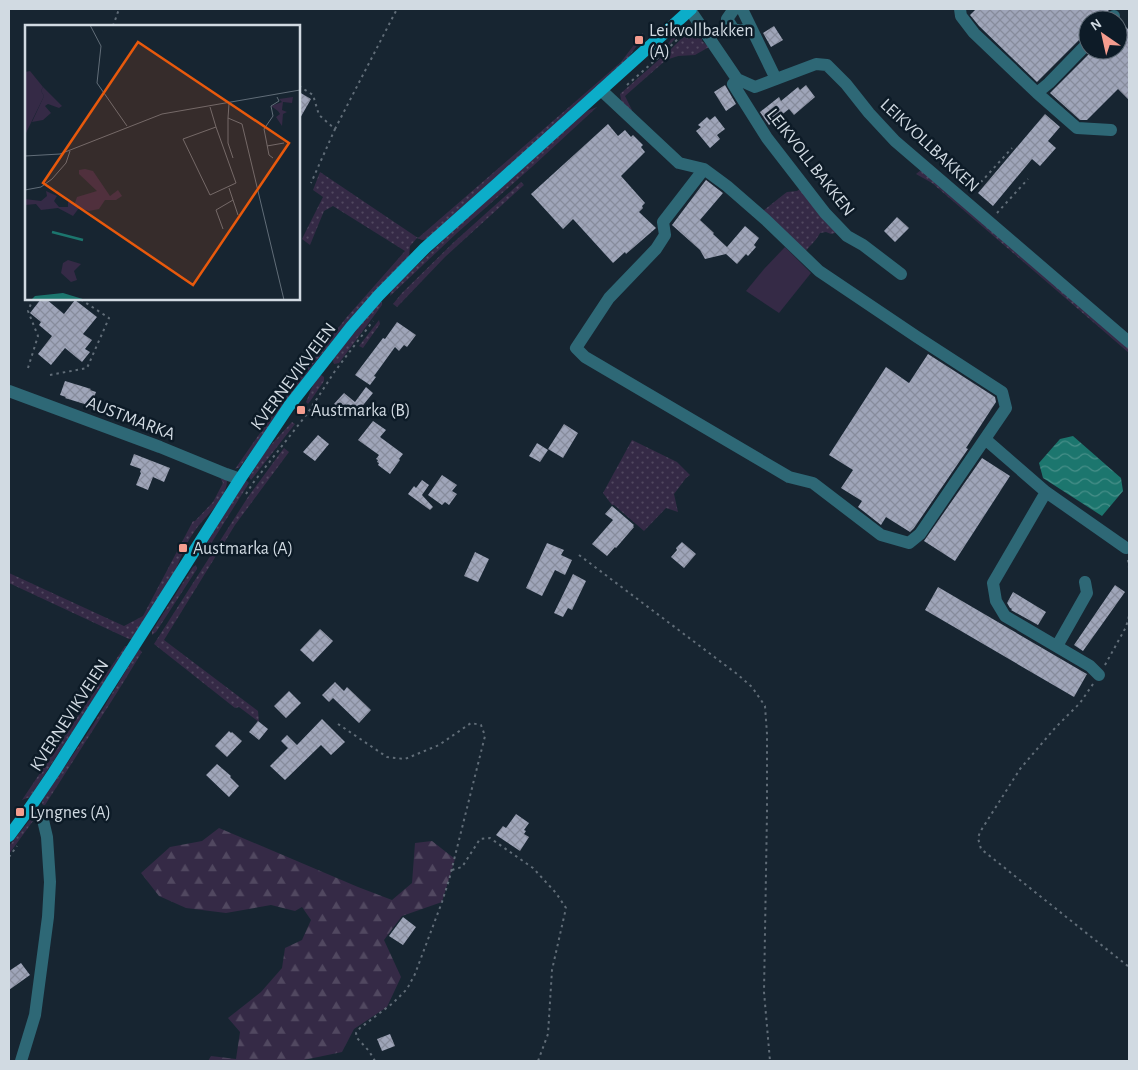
<svg xmlns="http://www.w3.org/2000/svg" width="1138" height="1070" font-family="'Alegreya Sans',sans-serif">
<defs>
<pattern id="grass-dots" width="8" height="8" patternUnits="userSpaceOnUse" patternTransform="scale(1.25)"><rect width="8" height="8" fill="#352a46"/><path d="M2 2h.1M6 6h.1" fill="none" stroke="#514860" stroke-width="1.8" stroke-linecap="round"/></pattern>
<pattern id="forest-firs" width="22" height="20" patternUnits="userSpaceOnUse" patternTransform="scale(1.25)"><rect width="22" height="20" fill="#352a46"/><path d="M5 1l3.5 6h-7zM16 11l3.5 6h-7z" fill="#514860"/></pattern>
<pattern id="water-waves" width="16" height="10" patternUnits="userSpaceOnUse" patternTransform="scale(1.25)"><rect width="16" height="10" fill="#1c766e"/><path d="M0 5q4-4 8 0t8 0" fill="none" stroke="#478f89"/></pattern>
<pattern id="building-cross-hatch" width="8" height="8" patternUnits="userSpaceOnUse" patternTransform="scale(1.25)"><rect width="8" height="8" fill="#9fa5b9"/><path d="M0 0l8 8M0 8l8-8" fill="none" stroke="#878c9c"/></pattern>
</defs>
<rect width="100%" height="100%" fill="#172531"/>
<path fill="url(#grass-dots)" d="M690 24 665 49 658 53 667 45 681 26Z
M694 26 702 36V41L709 47 695 55 678 56 666 60 625 96 632 110 630 112 622 104 620 94 670 50Z
M643 33V37L626 61 429 239 422 240 417 238 410 246 409 256 340 332 313 365 240 467 235 469 292 387 346 318 405 251 333 206 324 211 310 245 302 239 323 197 313 190 320 172 418 238 621 62Z
M597 107 533 166 457 233 390 296 391 290 458 226 587 111Z
M921 170 1129 342V353L932 183 916 174Z
M521 182 524 185 445 257 399 305 397 307 393 304 402 293 454 242Z
M804 186 843 231 831 234 826 232 820 233C815 243 808 246 803 255L759 214 783 195 787 192 797 191Z
M382 302V305L339 363 334 364 333 360 335 356 379 303Z
M379 320 380 324 363 348 359 346Z
M321 375 324 377V381L311 400 308 404 306 402C310 394 313 380 321 375Z
M292 422 295 424 251 480 249 477 267 449Z
M632 440 677 462 690 475 686 478 674 494 678 512 666 508 644 531 614 505H612L603 493Z
M284 448 289 452 235 525 164 640 258 711 259 722 239 707 235 708 154 644 248 497Z
M218 473 227 481C226 502 205 515 194 532 184 546 180 562 172 577 160 598 145 618 132 639H129L9 583V573L124 626 143 616 193 521H195L213 502 223 483Z
M246 480 249 483 207 550H205L208 541Z
M196 565 197 569 156 632 152 635V631L193 567Z
M125 646H128L30 797 22 800Z
M139 649 142 652 118 691 45 805H43L42 803 43 799 93 725Z
M30 820 33 821 9 854V846L28 822Z"/>
<path fill="url(#forest-firs)" d="M219 828 358 887 392 900 412 883 415 843 432 841 455 859 442 902 402 916 384 940 401 977 387 1007 354 1029 342 1052 299 1061H208L211 1056 236 1059 240 1032 228 1018 261 992 282 968 285 948 302 940 311 920 302 907 295 911 271 905 226 913 186 908 159 896 141 873 170 847 202 841Z"/>
<path fill="#352a46" d="M785 247 811 273 779 313 746 291 764 269Z"/>
<path fill="url(#water-waves)" d="M1073 436 1121 478 1123 491 1102 516 1043 478 1039 463 1060 439Z"/>
<path fill="url(#building-cross-hatch)" d="M976 9H1107L1109 10 1104 15 1102 20H1088V35L1082 37 1037 82 979 26 970 15Z
M1120 21 1129 30V100L1118 89 1087 120H1080L1050 93 1093 50H1118V23Z
M774 26 783 40 771 47 763 33Z
M725 85 736 104 726 111 714 92Z
M806 85 815 97 794 115 789 109 769 125 760 112 779 97 781 101 798 87 800 90Z
M299 92 311 99 299 120Z
M1045 114 1060 127 1048 141 1056 148 1040 166 1032 159 993 206 978 193Z
M715 116 725 129 717 135 720 139 710 148 696 131 701 127 698 125 707 117 710 120Z
M608 124 618 136 625 130 631 137 633 135 643 145 641 147 645 152 621 176 645 203 642 206 643 208 639 212 656 228 626 254 625 252 613 263 573 219 563 229 531 194Z
M706 180 723 193 700 220 714 233 713 234 727 247 745 226 759 238 754 245 756 247 748 256 746 254 737 264 726 254 705 259 700 250 672 225Z
M897 217 909 228 895 242 884 231Z
M41 299H46L64 314 75 300 97 317 83 334 92 340 85 349 90 352 82 362 65 348 51 365 38 354 52 336 39 325 41 322 30 313Z
M397 322 416 335 407 347 404 345 399 351 395 347 374 376 376 377 370 385 355 375 383 338 385 339Z
M928 354 995 397 996 402 966 448 968 449 914 528 910 532 886 517 881 525 858 507 862 501 841 488 853 470 829 455 886 367 909 383Z
M65 381 91 389 90 390 96 392 91 406 65 398 66 397 60 395Z
M366 387 373 393 355 415 350 411 347 414 334 404 344 393 355 402Z
M373 421 386 430 380 437 403 454 399 459 400 460 390 474 378 465 379 463 377 462 378 460 376 459 379 455 358 440Z
M564 424 578 433 563 458 548 449Z
M318 435 329 444 315 461 303 452Z
M537 443 548 450 540 462 529 456Z
M134 454 170 468 164 482 153 477 148 490 136 485 141 473 140 472 141 469 130 465Z
M982 458 1010 476 955 561 924 541Z
M442 475 457 485 452 491 457 494 449 505 445 502 442 505 428 495Z
M422 480 429 485 422 495 433 507 430 510 408 494 414 486 416 488Z
M612 506 634 525 633 526 634 527 616 548 615 547 607 556 592 544 613 520 605 514Z
M682 542 696 554 684 568 671 557 677 550 676 548Z
M547 543 564 550 561 555 572 560 565 575 555 570 542 596 526 588Z
M475 552 489 559 478 582 464 576Z
M573 574 586 581 572 610 568 608 563 617 554 613Z
M1115 585 1125 592 1083 651 1074 645Z
M938 587 1085 673 1087 674 1074 697 925 610Z
M1013 592 1046 612 1038 625 1011 610 1012 609 1010 608 1007 603Z
M320 629 333 641 313 662 300 650Z
M335 682 344 691 347 687 371 710 359 723 333 698 329 702 322 695Z
M289 691 301 703 286 718 274 706Z
M322 719 345 742 331 755 321 745 285 780 270 766 288 748 281 741 287 735 297 745Z
M258 721 268 729 259 740 249 732Z
M229 731 231 733 232 732 242 741 227 757 215 746Z
M217 764 231 776 230 777 239 786 229 797 206 775Z
M516 814 529 823 524 830 526 831 524 834 529 837 520 851 496 835 503 826 506 828Z
M403 917 416 927 403 945 389 936Z
M21 963 30 975 9 990V971Z
M390 1034 395 1046 382 1051 377 1039Z"/>
<g fill="none" stroke-linecap="round" stroke-linejoin="round">
<path stroke="#616d78" stroke-width="2" stroke-dasharray="2.5 4" stroke-linecap="butt" d="M113 26 119 9
M627 85 660 56 683 34
M299 86 313 95 319 115 335 129 311 183
M335 129 397 9
M972 192 1012 148
M997 213 1028 179
M28 368 38 336 28 311 33 299
M50 375 87 368 109 318 80 299
M246 494 253 483 307 414 335 371 373 321
M579 555 737 674 752 687 765 706 767 734V812L764 992 770 1061
M1128 560 1129 568
M1105 665 1126 627 1129 616
M1093 684 1080 703 1055 728 1020 769 980 832 978 838 981 849 1129 967
M338 724 387 757 405 759 439 745 471 723 481 725 485 736 449 880 442 902 415 974 407 989 393 1003 360 1028 356 1033 357 1038 369 1051 375 1061
M9 857 17 846
M452 870 462 867 480 839 490 838 533 868 556 893 566 908 552 970 548 1034 538 1061"/>
<path stroke="#2e6876" stroke-width="12" d="M734 9 727 19 734 30H752
M742 9 776 79
M960 9 961 16 974 33 1037 93 1077 128 1111 130
M690 10 737 79 755 87 816 64 827 65 846 84 869 113 895 141 1129 342
M1110 20 1114 16
M737 79 733 84 767 138 825 213 847 236 863 245 901 274
M601 90 679 163 704 169
M1037 93 1049 83 1088 43
M704 169 727 186 766 220 819 271 917 337 1002 392 1006 408 920 534 909 543 881 535 813 483 789 477 585 357 576 348 609 298 656 249 665 235 663 222Z
M9 391 160 447 226 474 240 479
M985 439 1046 492 1126 548
M1046 492 993 583 996 601 1005 616 1090 666 1099 675
M1057 646 1087 593 1085 582
M21 1061 35 1015 48 917 50 882 47 837 43 820 39 816 29 809"/>
<path stroke="#0cadc9" stroke-width="12" d="M9 836 29 809 54 772 240 479 289 406 351 327 379 295 425 248 498 183 691 9"/>
</g>
<g fill="#f59d8f" stroke="#0d1b27" stroke-width="2">
<rect x="634" y="35" width="10" height="10" rx="2.5"/>
<rect x="296" y="405" width="10" height="10" rx="2.5"/>
<rect x="178" y="543" width="10" height="10" rx="2.5"/>
<rect x="15" y="807" width="10" height="10" rx="2.5"/>
</g>
<g text-anchor="middle" stroke-width="5" stroke-linejoin="round" paint-order="stroke">
<g font-size="18" fill="#d1dae2" stroke="#0d1b27" text-anchor="start">
<text x="649" y="36">Leikvollbakken<tspan x="649" dy="21">(A)</tspan></text>
<text x="311" y="416">Austmarka (B)</text>
<text x="193" y="554">Austmarka (A)</text>
<text x="30" y="818">Lyngnes (A)</text>
</g>
<g font-size="18" fill="#d1dae2" stroke="#0d1b27">
<text transform="translate(930 145) rotate(43)" y="6">LEIKVOLLBAKKEN</text>
<text transform="translate(811 162) rotate(52)" y="6">LEIKVOLL BAKKEN</text>
<text transform="translate(293 376) rotate(-53)" y="6">KVERNEVIKVEIEN</text>
<text transform="translate(131 418) rotate(21)" y="6">AUSTMARKA</text>
<text transform="translate(69 715) rotate(-57)" y="6">KVERNEVIKVEIEN</text>
</g>
</g>
<g transform="translate(25 25)">
<rect width="275" height="275" fill="#172531"/>
<path d="M18 62 37 81 34 83 23 79 20 81 26 88 18 95 7 97 19 71 16 66ZM268 72 267 78 258 77 257 85 262 87 258 89 257 101 251 92 255 89 253 86 246 81 257 77 254 74ZM60 144 68 146 85 171 93 165 97 171 91 175H80L74 184 64 186 54 183 48 191 33 183 16 185 11 179 0 180V174L16 176 22 171 21 166 32 171 29 176 34 182H43V177L50 178 52 172 72 166 54 149V145ZM43 235 56 239 49 246 52 255 46 257 36 248 38 238Z" fill="#352a46"/>
<path d="M5 46 18 62 16 66 19 71 1 108 0 47Z" fill="#352a46"/>
<path d="M38 268 61 275H6L10 271Z" fill="#1c766e"/>
<path fill="none" stroke="#1c766e" stroke-width="2.5" d="M27 207 58 215"/>
<path fill="none" stroke="#616d78" stroke-width="1" d="M65 0 76 21 72 58 102 101M204 79 203 93 217 99 259 275M185 82 191 102M203 93V118L208 133M191 102 211 158 185 170 158 114ZM242 121 259 118M0 131 35 129 137 89 275 65M248 133 244 130 239 104 248 91 246 81 254 76 252 72M204 163 213 190M0 165 16 162 27 154 41 138 45 126M198 204 191 185 208 175"/>
<path fill="#e8590c" fill-opacity="0.15" stroke="#e8590c" stroke-width="2.5" d="M113 17 264 118 168 260 18 158Z"/>
<rect width="275" height="275" fill="none" stroke="#d1dae2" stroke-width="2.5"/>
</g>
<rect width="1138" height="1070" fill="none" stroke="#d1dae2" stroke-width="20"/>
<g transform="translate(1103 35) rotate(326)"><circle r="24" fill="#0d1b27" stroke="#5b6772"/>
<path d="M0-4L9 19L0 12L-9 19Z" fill="#f59d8f"/>
<text y="-8" font-size="14" font-weight="bold" text-anchor="middle" fill="#d1dae2">N</text>
</g>
</svg>
